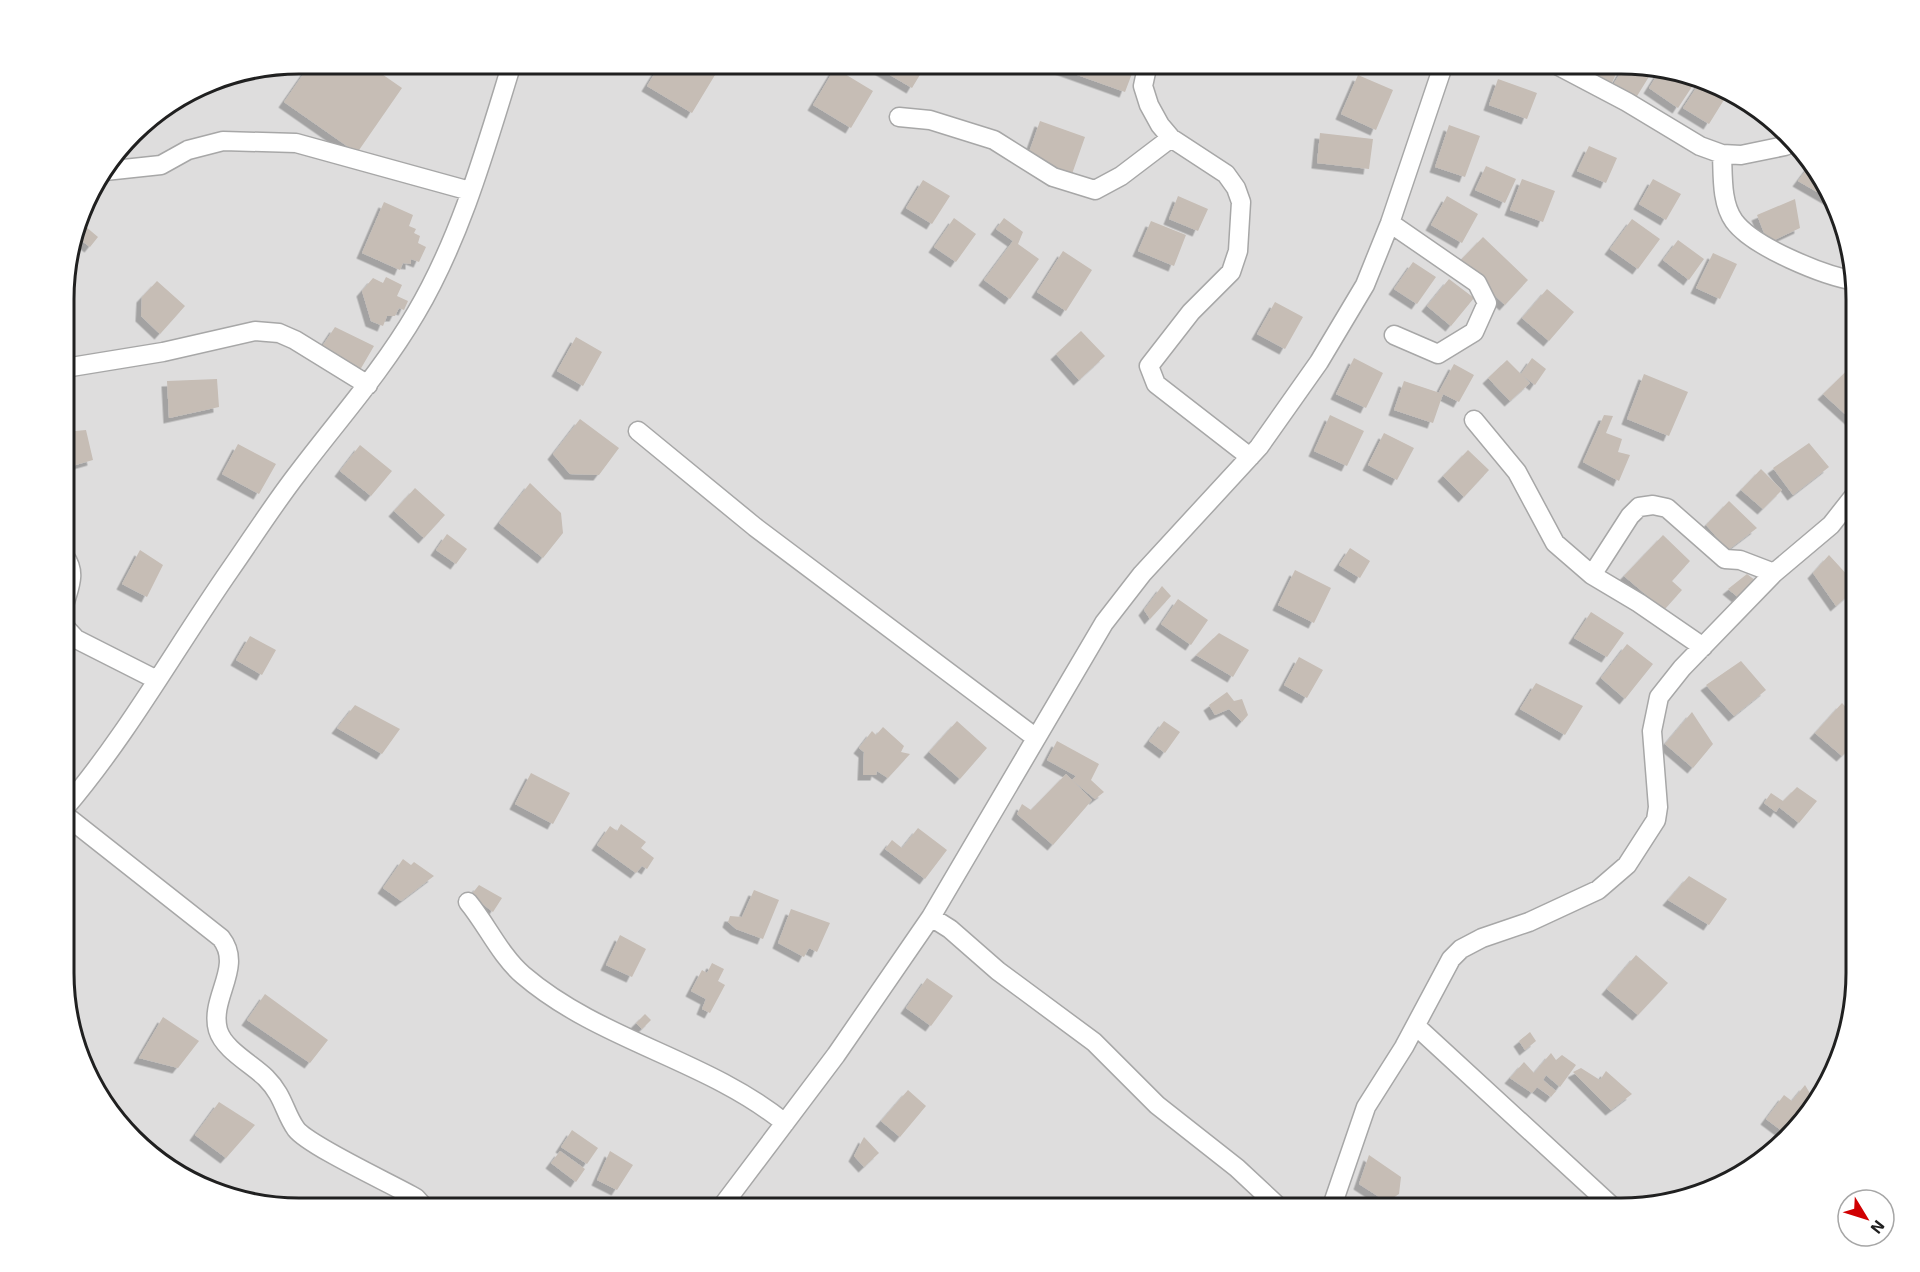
<svg xmlns="http://www.w3.org/2000/svg" width="1920" height="1272" font-family="'Exo 2',sans-serif">
<defs>
<filter id="shadow"><feDropShadow dx="-5.5" dy="5.5" stdDeviation="0" flood-color="#0004"/></filter>
</defs>
<rect width="100%" height="100%" fill="#f1ede6"/>
<path fill="#dedddd" d="M299 63H1622L1697 75 1753 103 1826 181 1857 283V989L1845 1049 1817 1105 1739 1178 1637 1209H298L223 1197 167 1169 95 1092 65 1004V268L87 194 143 122 209 81Z"/>
<path fill="#c6bdb5" filter="url(#shadow)" d="M311 63H366L402 88 357 153 284 102Z
M661 63H696L715 75 692 113 647 86Z
M884 63H927L912 88 880 69Z
M1057 63H1136L1125 92 1055 67Z
M1587 63H1621L1611 85 1583 71Z
M1626 64 1634 65 1650 75 1634 101 1611 88Z
M835 68 873 91 851 128 813 105Z
M1661 69 1699 76 1678 108 1649 88Z
M1358 75 1393 90 1376 130 1341 114Z
M1498 79 1537 93 1527 119 1489 105Z
M1702 79 1727 95 1709 124 1683 108Z
M1040 121 1085 137 1072 174 1027 158Z
M1449 125 1480 136 1465 177 1435 167Z
M1320 133 1373 139 1369 169 1317 163Z
M1589 146 1617 158 1606 183 1577 171Z
M1810 165 1826 181 1831 200 1798 181Z
M1486 166 1516 179 1505 203 1475 190Z
M1522 179 1555 191 1543 222 1510 210Z
M1653 179 1681 194 1666 220 1639 204Z
M923 180 950 196 932 224 906 208Z
M1178 196 1208 209 1198 231 1169 219Z
M1447 196 1478 214 1462 243 1431 225Z
M1795 199 1800 228 1768 243 1757 215Z
M384 202 413 215 409 226 416 229 414 233 420 236 418 243 426 247 419 262 411 259V264L403 263 400 270 362 253Z
M954 218 976 234 956 262 934 247Z
M1004 218 1023 232 1018 244 1039 259 1010 299 984 280 1013 241 996 229Z
M1632 219 1660 239 1638 269 1610 249Z
M79 221 98 237 90 247 82 241 77 248 72 244Z
M1151 221 1186 235 1174 266 1138 251Z
M1483 237 1528 280 1505 305 1459 262Z
M1678 240 1704 259 1689 280 1663 260Z
M1063 251 1092 270 1066 311 1037 292Z
M1713 253 1737 264 1720 299 1696 288Z
M1413 262 1436 277 1417 304 1394 289Z
M386 277 402 285 397 296 408 301 404 310 399 308 395 316H387L383 326 371 321 362 291 373 278 383 283Z
M1449 279 1474 298 1451 326 1427 306Z
M157 281 185 306 160 334 141 316 142 297Z
M1547 289 1574 312 1549 341 1522 318Z
M1275 302 1303 317 1285 349 1257 334Z
M335 327 374 346 360 370 321 348Z
M1081 331 1105 356 1079 380 1056 354Z
M576 337 602 352 583 386 557 371Z
M1354 358 1383 373 1366 408 1336 394Z
M1532 358 1546 369 1535 385 1522 375 1530 383 1510 401 1488 378 1507 360 1521 374Z
M1857 361V425L1823 394Z
M1454 364 1474 375 1459 402 1439 392Z
M1644 374 1688 392 1669 436 1627 419Z
M217 379 219 407 169 418 167 381Z
M1404 381 1443 394 1433 423 1394 410Z
M1330 415 1364 431 1347 466 1314 451Z
M1604 415 1613 416 1606 433 1622 439 1618 452 1630 455 1619 481 1583 462Z
M580 419 619 448 599 475 570 474 553 454Z
M86 430 93 460 65 468V432Z
M1384 433 1414 448 1397 480 1368 465Z
M1809 443 1829 467 1793 495 1773 468Z
M238 444 276 464 259 494 222 474Z
M360 445 392 471 371 496 340 471Z
M1468 450 1489 470 1464 497 1443 476Z
M1761 469 1782 490 1763 509 1741 490Z
M530 483 561 513 563 533 543 558 499 523Z
M415 488 445 515 424 538 394 511Z
M1729 501 1757 528 1728 550 1706 525Z
M447 534 467 549 456 564 436 550Z
M1663 535 1690 561 1672 581 1682 590 1664 610 1624 576Z
M1350 548 1370 561 1360 578 1339 565Z
M140 550 163 565 147 597 122 584Z
M1829 555 1851 579 1847 584 1854 590 1836 606 1813 573Z
M1295 570 1331 588 1314 623 1278 605Z
M1747 574 1756 581 1739 598 1728 589Z
M1162 586 1171 596 1150 619 1144 610Z
M1178 599 1208 620 1191 645 1161 624Z
M1591 612 1624 633 1607 657 1574 638Z
M1219 633 1249 650 1233 677 1196 655Z
M250 636 276 650 262 675 236 660Z
M1627 644 1653 664 1625 699 1601 678Z
M1299 657 1323 670 1307 698 1284 685Z
M1741 661 1766 690 1734 716 1706 685Z
M1536 683 1583 706 1565 735 1520 709Z
M1227 692 1234 701 1242 699 1248 715 1242 722 1229 709 1215 715 1209 705Z
M1842 703 1857 719V741L1842 756 1815 733Z
M355 705 400 729 382 754 337 728Z
M1692 712 1713 744 1693 768 1665 744Z
M957 721 987 748 960 779 929 752Z
M1164 721 1180 732 1165 753 1149 741Z
M883 727 904 746 901 752 910 754 888 778 877 771 876 775H863L864 752 859 748 872 731 876 735Z
M1057 741 1099 764 1091 780 1104 792 1095 799 1072 780 1076 776 1047 760Z
M531 773 570 793 553 824 515 804Z
M1066 774 1092 800 1053 845 1017 814 1022 804 1031 810Z
M1797 787 1817 801 1799 823 1779 807 1776 812 1764 803 1771 793 1783 801Z
M621 824 646 842 641 848 654 858 647 869 642 866 636 873 597 845 610 826 617 831Z
M918 828 947 850 925 879 885 849 892 840 902 848Z
M403 859 411 865 414 862 434 876 401 901 383 888Z
M1689 876 1727 899 1709 925 1668 900Z
M479 885 502 898 493 912 471 895Z
M754 890 779 900 763 939 736 929 728 922 730 916 742 917Z
M791 909 830 923 817 952 809 948 804 957 778 943Z
M620 935 646 949 632 977 606 965Z
M1636 955 1668 983 1638 1015 1607 989Z
M712 963 724 969 718 981 725 985 710 1013 702 1009 706 999 691 991 702 970 707 973Z
M927 978 953 996 931 1026 906 1008Z
M265 994 328 1040 310 1063 247 1020Z
M645 1014 651 1020 642 1029 636 1023Z
M163 1017 199 1041 178 1068 139 1058Z
M1530 1032 1536 1041 1525 1050 1519 1041Z
M1551 1053 1556 1060 1562 1055 1576 1065 1560 1087 1546 1075 1543 1080 1556 1091 1551 1097 1537 1087 1532 1093 1510 1078 1524 1062 1534 1073Z
M1581 1068 1600 1080 1606 1071 1632 1094 1611 1110 1573 1072Z
M1805 1085 1817 1105 1786 1134 1766 1119 1784 1095 1792 1101Z
M908 1090 926 1106 900 1137 881 1121Z
M219 1102 255 1125 226 1158 195 1135Z
M572 1130 598 1148 587 1164 561 1147Z
M864 1137 879 1153 864 1167 854 1156Z
M560 1151 585 1169 576 1182 551 1163Z
M610 1151 633 1165 617 1190 597 1180Z
M1369 1155 1401 1177 1399 1194 1387 1202 1359 1184Z
M1425 1198 1436 1209H1413Z"/>
<g fill="none" stroke-linecap="round" stroke-linejoin="round">
<g stroke="#a7a7a7" stroke-width="21">
<path id="street" d="M1148 63 1143 86 1149 105 1160 125 1171 138 1226 174 1236 188 1241 202 1238 251 1231 272 1191 312 1149 366 1156 384 1250 457
M1553 63 1627 102 1700 146 1722 154 1741 155 1785 146
M899 117 930 120 994 140 1053 177 1095 190 1121 176 1171 138
M1722 154C1723 175 1721 203 1734 221 1753 247 1824 276 1856 281
M105 171 161 165 188 150 223 141 296 143 470 191
M1390 223 1477 283 1487 303 1474 332 1438 354 1394 335
M65 368 163 352 255 331 279 333 295 340 368 385
M1474 420 1517 472 1555 543 1592 575 1639 603 1703 647
M638 431 755 527 1036 738
M65 557C76 572 70 585 65 602
M1592 575 1630 516 1639 507 1653 505 1667 508 1725 559 1740 560 1774 573
M65 627 76 639 157 680
M65 808C128 734 175 649 230 570 253 537 274 504 298 473 338 420 382 371 416 313 461 237 486 147 512 63
M65 815 221 938C244 967 209 998 218 1030 224 1050 252 1064 266 1078 284 1096 284 1112 296 1129 309 1146 392 1184 416 1198L426 1209
M468 902C487 925 500 955 523 975 600 1041 706 1059 785 1123
M931 917 950 929 998 971 1094 1042 1157 1105 1237 1168 1281 1209
M1416 1026 1615 1209
M720 1209 836 1055 931 917 1104 623 1142 574 1259 447 1319 362 1365 285 1390 223 1444 63
M1331 1209 1366 1107 1404 1047 1451 959 1461 949 1482 938 1529 922 1598 890 1627 865 1656 820 1658 807 1652 731 1659 697 1682 668 1774 573 1831 525 1857 492"/>
</g>
<use href="#street" stroke="#fff" stroke-width="18"/>
</g>
<path d="M0 0H1920V1272H0ZM299 74H1621A225 225 0 0 1 1846 299V973A225 225 0 0 1 1621 1198H299A225 225 0 0 1 74 973V299A225 225 0 0 1 299 74Z" fill="#fff" fill-rule="evenodd"/>
<path fill="none" stroke="#202020" stroke-width="3" d="M299 74H1621A225 225 0 0 1 1846 299V973A225 225 0 0 1 1621 1198H299A225 225 0 0 1 74 973V299A225 225 0 0 1 299 74Z"/>
<g transform="translate(1866 1218) rotate(128)"><circle r="28" fill="#ffffff" stroke="#a6a6a6" stroke-width="1.5"/>
<path d="M0-4.5L10 22L0 15L-10 22Z" fill="#d00002"/>
<text y="-9" font-size="16" font-weight="bold" text-anchor="middle" fill="#202020">N</text>
</g>
</svg>
